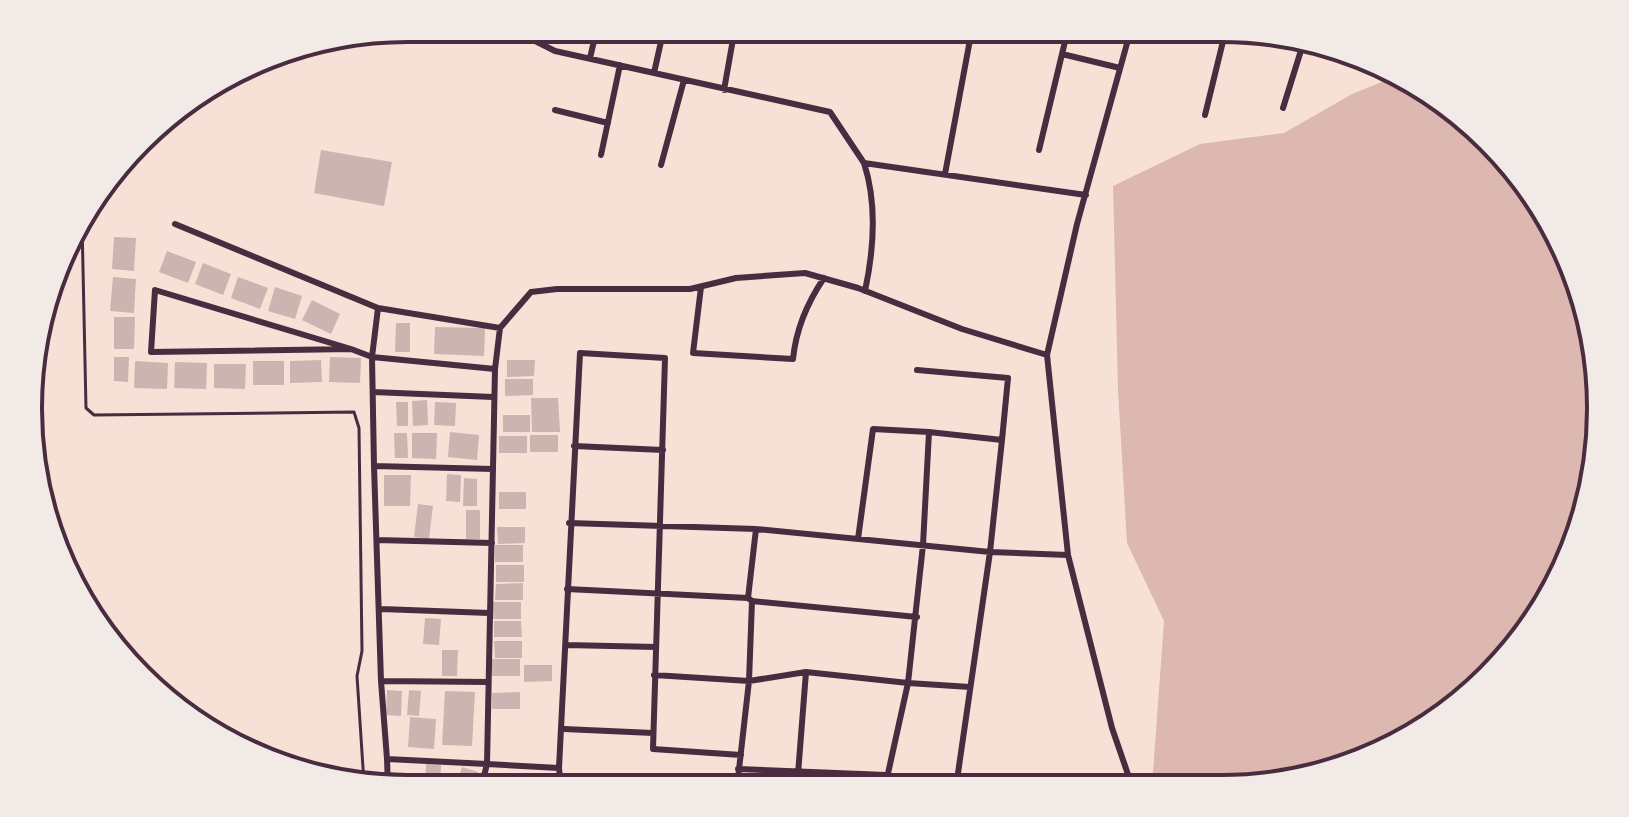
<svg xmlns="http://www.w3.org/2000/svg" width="1629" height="817" font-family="Barlow,sans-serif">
<rect width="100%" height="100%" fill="#f7e1d7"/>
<path fill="#dcb8b0" d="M1399 75 1506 157 1581 286 1600 433 1562 576 1452 711 1366 760 1270 786H1152L1164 621 1127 543 1118 390 1113 186 1200 144 1284 133 1352 94Z"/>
<path fill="#ccb4b1" d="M321 150 392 162 384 206 314 193Z
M114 237 136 238 134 271 112 269Z
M167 251 196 262 188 283 159 272Z
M203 263 231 274 223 295 195 284Z
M113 277 136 279 134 313 110 311Z
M238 277 268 288 260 309 231 298Z
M275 287 302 296 295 319 268 311Z
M312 300 340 314 331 334 302 320Z
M114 317H135L134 349H114Z
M396 323H410V352H395Z
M435 327 485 328 484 356 434 354Z
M114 357H129L128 382 114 381Z
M330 357 361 358 360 383 329 382Z
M321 360 322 382 290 383V361Z
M507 360H535L534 376 507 377Z
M135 361 168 363 167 389 134 388Z
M253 361H284V385H253Z
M175 362 207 363 206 389 174 388Z
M214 364H246L245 389 214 388Z
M505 379H533V395L505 396Z
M531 398H558L560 432H532Z
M427 400 428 425 413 426 412 401Z
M396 402H408V426H397Z
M435 402 456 403 455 426 434 425Z
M503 415H530V432H503Z
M450 432 479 435 477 460 448 457Z
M394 433H407L408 458H395Z
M412 433H437L436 459 412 458Z
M530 435H558V452H530Z
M499 436H527V453H499Z
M447 474 461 475 460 502 446 501Z
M384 475H411L410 506H384Z
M464 478 477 479V506H463Z
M499 492H526V509H499Z
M418 504 433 506 429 539 414 537Z
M466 510H480V539H466Z
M497 527H525V543L498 544Z
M495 545H523V562H495Z
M496 565H524V582H496Z
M523 583V600H495L496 584Z
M493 602H521V619H493Z
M425 618 441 619 439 645 423 644Z
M494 621H521L522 637H494Z
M494 641H522V658H495Z
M442 650H458L457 676H442Z
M492 659H520V676H492Z
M524 665H552V681L524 682Z
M387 690 402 691 401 716 386 715Z
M409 690 421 691 419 716 407 715Z
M445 691 475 692 472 746 442 745Z
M520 692V709H492V693Z
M410 717 436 719 434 749 408 747Z
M426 764 441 765 440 788H425Z
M462 767 478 772 473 788H455Z
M566 773H594V788H566Z"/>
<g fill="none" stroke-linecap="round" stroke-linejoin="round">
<path stroke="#4a2c40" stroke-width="3" d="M82 222 86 408 94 415 354 412 359 428 362 651 357 676 364 783"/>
<path stroke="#4a2c40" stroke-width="6" d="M509 28 555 51 830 112 864 163 1086 195
M540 43 544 28
M1062 54 1120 68
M590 58 597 28
M654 73 664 28
M724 90 735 28
M1283 108 1303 44
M555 110 608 123
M1205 115 1226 29
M1039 150 1068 29
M601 155 620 65
M864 163C877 203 874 249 865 291
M661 165 684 80
M945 174 972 29
M175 224 378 308 500 328
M701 287 693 353 793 359C796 329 807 303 824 278
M351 349 151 352 155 290 351 349 372 357 495 369
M917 370 1008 378 1002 440
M373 392 493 397
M574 446 663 450
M374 466 372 357 378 308
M569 523 756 529 990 552 1068 555 1112 728 1132 786
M858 539 873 429 929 432
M377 540 492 543
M1068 555 1047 355 1077 224 1131 29
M567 589 748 598
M752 601 917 617
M381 609 489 613
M566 645 656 647
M654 675 749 681 806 672
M381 681 374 466 493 469
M564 729 653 733
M387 759 381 681 488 682
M559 768 561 788
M738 769 886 775
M798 774 806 672 908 683 885 787
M737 787 749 681 752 601 748 598 756 529
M956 787 990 552 1002 440 929 432 923 545 908 683 970 687
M388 788 387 759 487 764 495 369 500 328 531 292 557 289H690L736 278 805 273 858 288 962 329 1047 355
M481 788 487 764 559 768 580 353 665 358 653 749 741 755"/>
</g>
<path d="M0 0H1629V817H0ZM408 42H1221A366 366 0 0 1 1587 408V409A366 366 0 0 1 1221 775H408A366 366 0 0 1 42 409V408A366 366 0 0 1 408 42Z" fill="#f1eae7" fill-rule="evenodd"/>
<path fill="none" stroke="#4a2c40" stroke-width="4" d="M408 42H1221A366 366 0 0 1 1587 408V409A366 366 0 0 1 1221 775H408A366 366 0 0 1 42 409V408A366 366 0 0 1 408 42Z"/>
</svg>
